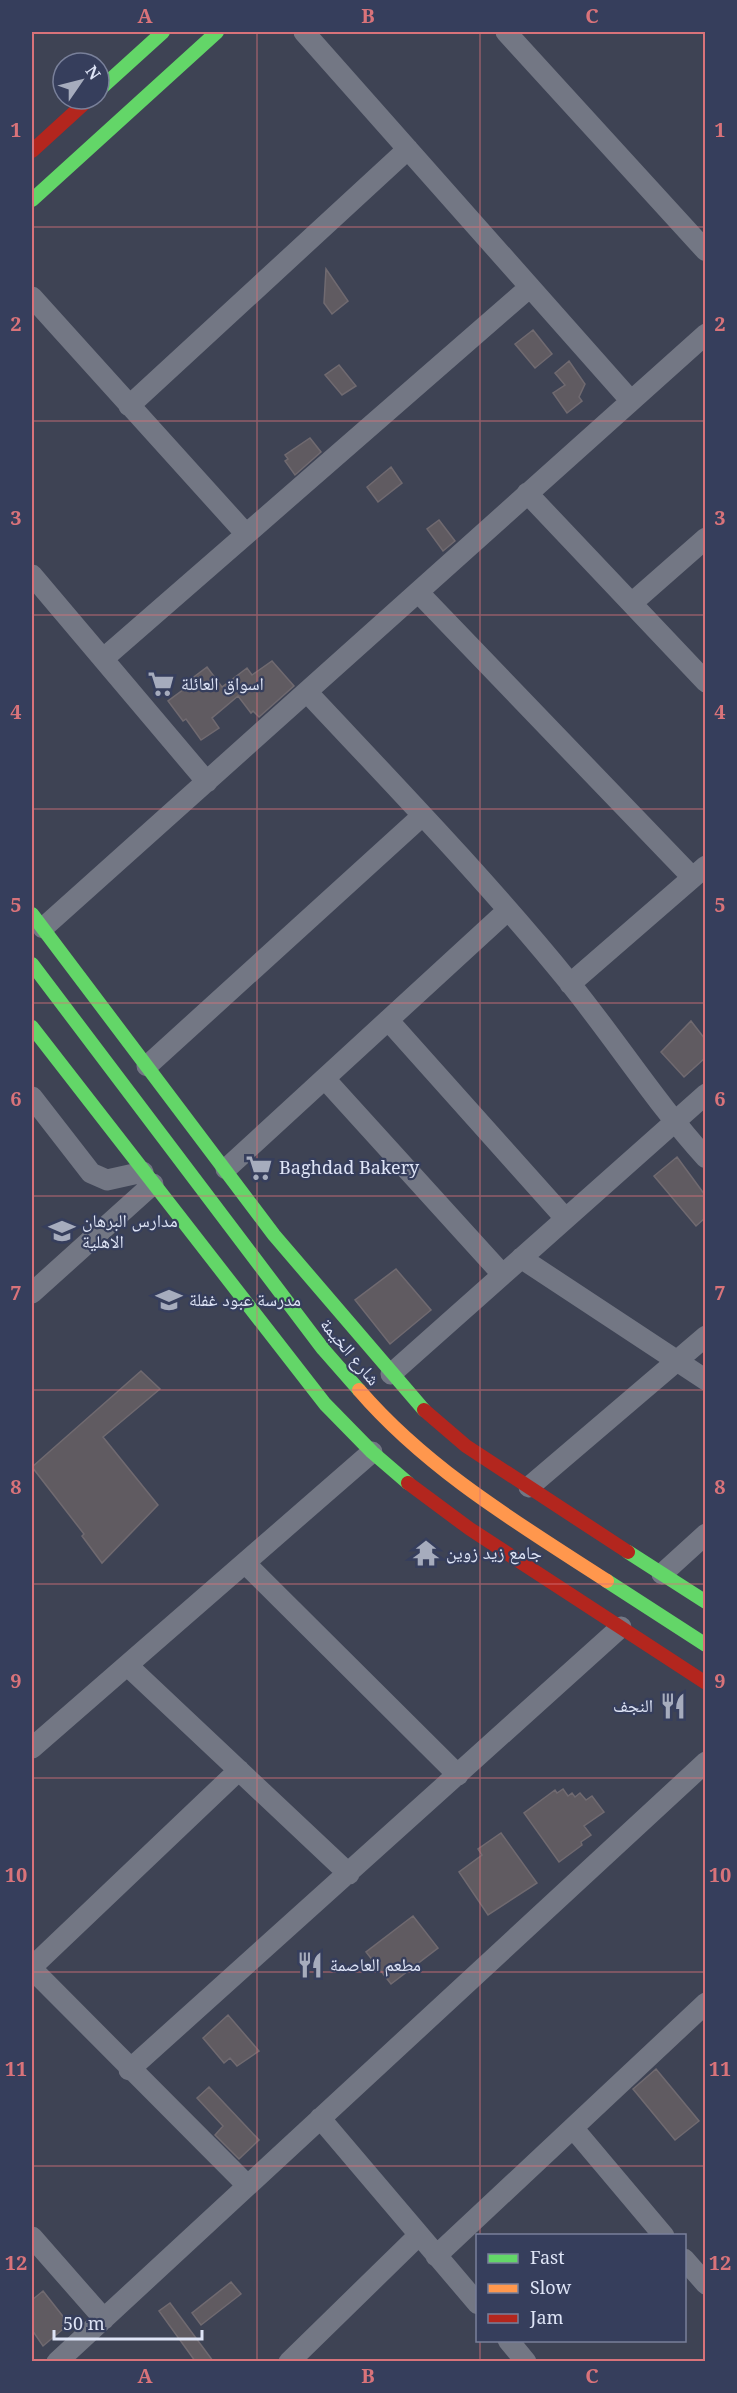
<svg xmlns="http://www.w3.org/2000/svg" width="737" height="2393" font-family="'Noto Serif','Noto Naskh Arabic',serif">
<rect width="100%" height="100%" fill="#3e4354"/>
<path fill="#605b61" stroke="#706a70" stroke-width="1.5" d="M326 269 348 301 332 314 324 303Z
M533 330 552 354 535 368 515 344Z
M569 361 585 384 579 397 582 401 567 413 553 393 565 385 555 373Z
M339 365 356 386 342 395 325 375Z
M310 438 321 452 295 475 285 461 288 459 285 455Z
M391 467 402 483 378 502 367 487Z
M439 520 455 541 443 551 427 529Z
M272 661 294 686 259 717 253 711 251 713 238 696 212 718 219 728 201 740 186 719 183 721 168 701 184 689 182 686 207 667 222 687 247 668 252 675Z
M691 1021 705 1039V1058L684 1077 661 1052Z
M677 1157 705 1195V1218L696 1226 654 1176Z
M396 1269 431 1310 390 1344 355 1300Z
M141 1371 160 1389 103 1437 158 1505 102 1563 82 1536 84 1534 32 1467Z
M563 1789 568 1796 572 1793 575 1797 580 1793 586 1800 592 1796 604 1812 584 1826 591 1835 581 1842 582 1845 559 1862 524 1813 555 1790 557 1793Z
M501 1833 537 1883 488 1915 459 1872 482 1855 478 1849Z
M413 1916 438 1948 391 1984 366 1952Z
M228 2015 259 2051 237 2066 230 2058 224 2063 203 2038Z
M656 2069 699 2121 675 2140 633 2089Z
M209 2087 259 2140 239 2159 215 2135 223 2126 197 2098Z
M231 2282 241 2294 201 2325 192 2313Z
M43 2291 69 2324 43 2346 32 2330V2300Z
M170 2303 213 2361H195L159 2311Z"/>
<g fill="none" stroke-linecap="round" stroke-linejoin="round">
<path stroke="#737784" stroke-width="21" d="M304 32 631 401
M506 32 706 251
M32 297 246 534
M129 406 408 149
M527 493 706 682
M32 575 207 782
M418 592 692 877
M632 603 706 538
M103 659 530 287
M307 692C396 787 487 881 569 982 616 1040 656 1103 706 1158
M43 928 706 334
M570 984 706 866
M388 1020 565 1218
M147 1066 422 816
M325 1079 502 1274
M32 1097 91 1173 107 1180 143 1172
M226 1169 508 910
M521 1258 706 1380
M32 1293 153 1184
M391 1374 706 1094
M529 1487 706 1336
M245 1563 458 1775
M662 1574 706 1534
M128 1666 349 1874
M32 1748 372 1452
M32 1967 239 1770
M32 1969 247 2185
M129 2070 621 1627
M320 2118 478 2304
M573 2128 664 2236
M32 2237 104 2319
M436 2256 706 2003
M684 2259 706 2284
M508 2340 526 2362
M57 2362 706 1762
M289 2362 419 2235"/>
<path stroke="#63d668" stroke-width="14" d="M99 90 163 32
M32 200 217 32
M32 914 274 1235 424 1410
M32 964 323 1349 359 1390
M32 1027 325 1404 372 1452 408 1483
M628 1552 706 1602
M607 1581 706 1645"/>
<path stroke="#ff974d" stroke-width="14" d="M359 1390C428 1470 519 1524 607 1581"/>
<path stroke="#b3261e" stroke-width="14" d="M32 151 89 99
M424 1410 466 1446 628 1552
M408 1483 470 1529 706 1683"/>
</g>
<path fill="none" stroke="#d9737a" stroke-width="1.5" stroke-opacity="0.55" d="M257 32V2362M480 32V2236M32 227H706M32 421H706M32 615H706M32 809H706M32 1003H706M32 1196H706M32 1390H706M32 1584H706M32 1778H706M32 1972H706M32 2166H706M480 2340V2362"/>
<defs>
<g id="supermarket-bare" transform="scale(2.07)"><path d="M-6-5.5h2.5l.6 2H6L4.5 2H-2.5L-4.4-4H-6ZM-1.5 3.2a1.3 1.3 0 1 0 .1 0ZM3 3.2a1.3 1.3 0 1 0 .1 0Z" fill="#a6acbd" stroke="#363e5c" stroke-width="2.5" paint-order="stroke"/></g>
<g id="school-bare" transform="scale(2.07)"><path d="M0-5L7-2L0 1L-7-2ZM-4 1L0 2.5L4 1V4Q0 6-4 4Z" fill="#a6acbd" stroke="#363e5c" stroke-width="2.5" paint-order="stroke"/></g>
<g id="temple-bare" transform="scale(2.07)"><path d="M0-6L5-2H3V0L6.5 2.5H4V6H1.5V3h-3V6H-4V2.5H-6.5L-3 0V-2H-5Z" fill="#a6acbd" stroke="#363e5c" stroke-width="2.5" paint-order="stroke"/></g>
<g id="restaurant-bare" transform="scale(2.07)"><path d="M-5-6h1v4h1v-4h1v4h1v-4h1v5L-1.5 .5V6h-2V.5L-5-1ZM5-6V6H3V1.5H1.5Q1.5-4 5-6Z" fill="#a6acbd" stroke="#363e5c" stroke-width="2.5" paint-order="stroke"/></g>
</defs>
<g fill-rule="evenodd">
<use href="#supermarket-bare" x="161" y="684"/>
<use href="#supermarket-bare" x="259" y="1168"/>
<use href="#school-bare" x="62" y="1231"/>
<use href="#school-bare" x="169" y="1300"/>
<use href="#temple-bare" x="426" y="1553"/>
<use href="#restaurant-bare" x="673" y="1706"/>
<use href="#restaurant-bare" x="310" y="1965"/>
</g>
<g text-anchor="middle" stroke-width="4.5" stroke-linejoin="round" paint-order="stroke">
<g font-size="18" fill="#dee4f6" stroke="#363e5c" text-anchor="start">
<text x="181" y="690">اسواق العائلة</text>
<text x="279" y="1174">Baghdad Bakery</text>
<text x="82" y="1227">مدارس البرهان<tspan x="82" dy="21">الاهلية</tspan></text>
<text x="189" y="1306">مدرسة عبود غفلة</text>
<text x="446" y="1559">جامع زيد زوين</text>
<text x="653" y="1712" text-anchor="end">النجف</text>
<text x="330" y="1971">مطعم العاصمة</text>
</g>
<g font-size="18" fill="#dee4f6" stroke="#363e5c">
<text transform="translate(350 1352) rotate(50)" y="6">شارع الخيمة</text>
</g>
</g>
<rect width="737" height="2393" fill="none" stroke="#363e5c" stroke-width="66"/>
<rect x="476" y="2234" width="210" height="108" fill="#363e5c" stroke="#79809a" stroke-width="1.5"/>
<rect x="488" y="2254" width="30" height="9" fill="#63d668" stroke="#79809a" stroke-width="1.5"/>
<text x="530" y="2264" font-size="18" fill="#dee4f6">Fast</text>
<rect x="488" y="2284" width="30" height="9" fill="#ff974d" stroke="#79809a" stroke-width="1.5"/>
<text x="530" y="2294" font-size="18" fill="#dee4f6">Slow</text>
<rect x="488" y="2314" width="30" height="9" fill="#b3261e" stroke="#79809a" stroke-width="1.5"/>
<text x="530" y="2324" font-size="18" fill="#dee4f6">Jam</text>
<g transform="translate(81 81) rotate(55)"><circle r="28" fill="#363e5c" stroke="#79809a" stroke-width="1.5"/>
<path d="M0-4.5L10 22L0 15L-10 22Z" fill="#a6acbd"/>
<text y="-9" font-size="16" font-weight="bold" text-anchor="middle" fill="#dee4f6">N</text>
</g>
<path d="M54 2330v9h148v-9" fill="none" stroke="#dee4f6" stroke-width="3"/>
<text x="63" y="2330" font-size="18" fill="#dee4f6" stroke="#363e5c" stroke-width="4.5" paint-order="stroke">50 m</text>
<rect x="33" y="33" width="671" height="2327" fill="none" stroke="#d9737a" stroke-width="2"/>
<g font-size="20" text-anchor="middle" font-weight="bold" fill="#d9737a">
<text x="145" y="23">A</text>
<text x="368" y="23">B</text>
<text x="592" y="23">C</text>
<text x="16" y="137">1</text>
<text x="720" y="137">1</text>
<text x="16" y="331">2</text>
<text x="720" y="331">2</text>
<text x="16" y="525">3</text>
<text x="720" y="525">3</text>
<text x="16" y="719">4</text>
<text x="720" y="719">4</text>
<text x="16" y="912">5</text>
<text x="720" y="912">5</text>
<text x="16" y="1106">6</text>
<text x="720" y="1106">6</text>
<text x="16" y="1300">7</text>
<text x="720" y="1300">7</text>
<text x="16" y="1494">8</text>
<text x="720" y="1494">8</text>
<text x="16" y="1688">9</text>
<text x="720" y="1688">9</text>
<text x="16" y="1882">10</text>
<text x="720" y="1882">10</text>
<text x="16" y="2076">11</text>
<text x="720" y="2076">11</text>
<text x="16" y="2270">12</text>
<text x="720" y="2270">12</text>
<text x="145" y="2383">A</text>
<text x="368" y="2383">B</text>
<text x="592" y="2383">C</text>
</g>
</svg>
